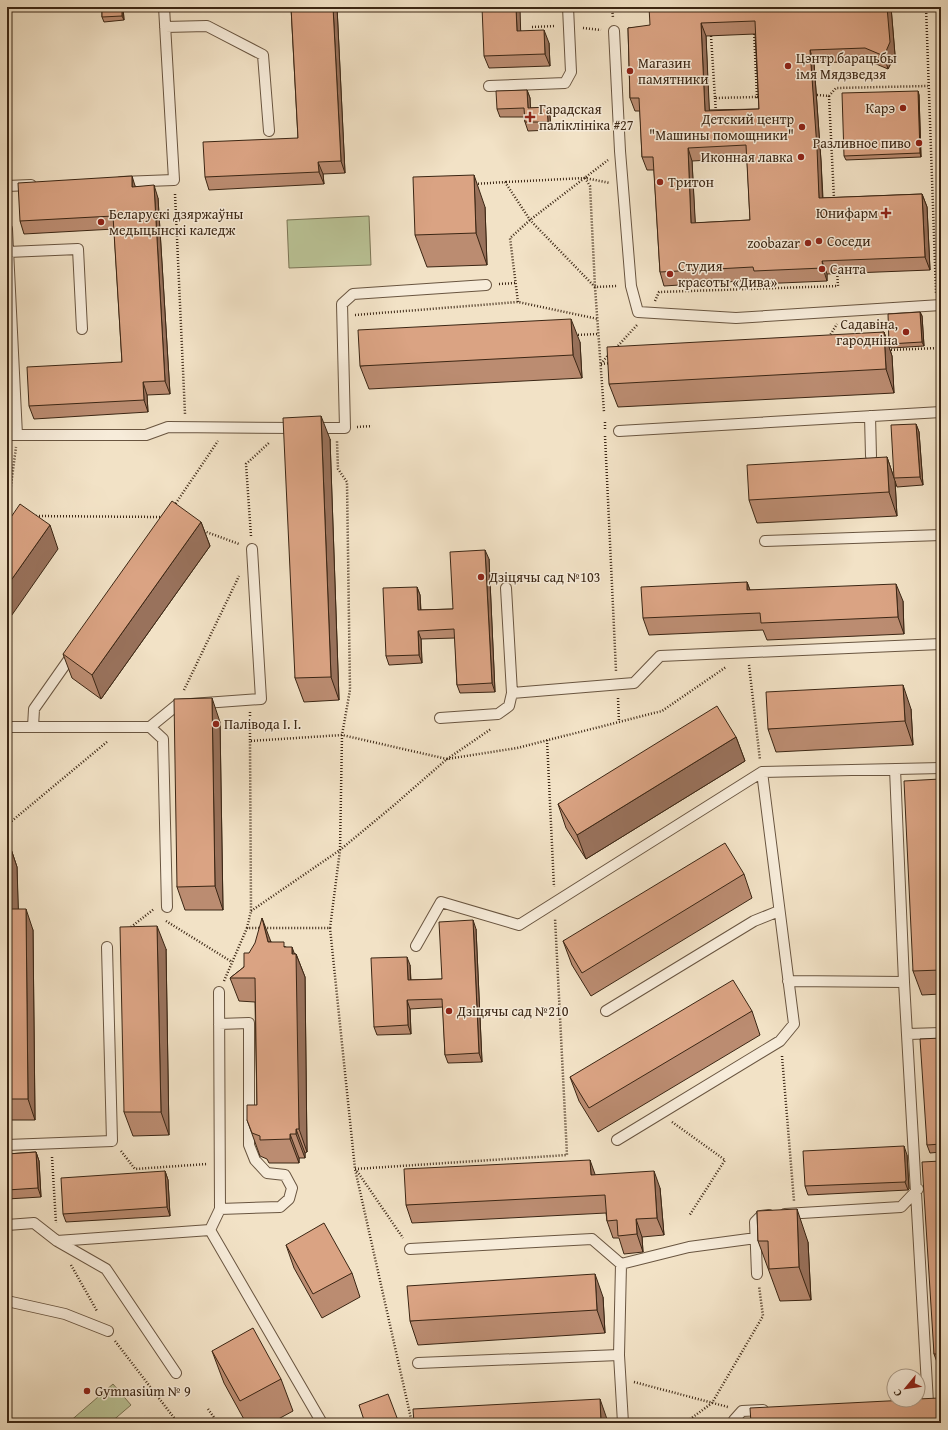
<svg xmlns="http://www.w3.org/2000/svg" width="948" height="1430" font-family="'Gentium Book Plus',serif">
<rect width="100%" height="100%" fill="#f2e2c6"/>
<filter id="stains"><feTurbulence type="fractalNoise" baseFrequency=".005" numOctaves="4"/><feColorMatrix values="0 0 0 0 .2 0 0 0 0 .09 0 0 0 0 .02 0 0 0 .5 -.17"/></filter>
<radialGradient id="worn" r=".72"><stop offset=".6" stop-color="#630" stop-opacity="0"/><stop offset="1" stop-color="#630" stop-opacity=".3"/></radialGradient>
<path fill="#bac396" stroke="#7a7455" d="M369 216 371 265 289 268 287 220Z
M113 1384 131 1405 110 1423H68Z"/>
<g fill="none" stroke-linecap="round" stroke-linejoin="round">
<g stroke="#695540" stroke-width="12">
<path id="service" d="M165 27 207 26 263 55 269 131
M614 31 620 151 631 286 638 312 736 318 941 305
M489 86 565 83 571 72 568 7
M121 182 174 180 164 7
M7 186 31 185
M7 229 17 435
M8 252 78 249 82 329
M870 416 871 456
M313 428H345L342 304 353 294 486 285
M619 431 941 412
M7 435H146L168 427 297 428
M765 541 941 535
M512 693 634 683 660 656 941 644
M440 718 498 714 509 706 512 693 506 588
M7 727H150L177 705 261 699 252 549
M33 727 34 709 74 652
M150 727 163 739 167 907
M895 769 904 982 928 1403
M416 946 441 902 519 925 762 772 941 768
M788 981 904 982
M606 1011 754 921 779 911
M219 1024 249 1023V1145L255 1160 267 1173 285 1175 292 1188 289 1199 280 1207 220 1209
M908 1034 941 1033
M617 1140 780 1041 794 1024 762 772
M7 1145 112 1141 107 947
M785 1214 901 1207 918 1189
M7 1225 34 1223 57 1241 210 1230
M210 1230 220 1209 219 992
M210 1230 322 1423
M57 1241 106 1269 176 1373
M410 1249 592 1239 621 1264 619 1355 623 1423
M621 1264 689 1247 756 1238
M757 1274 755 1222 761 1216 769 1215
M7 1301 65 1314 108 1331
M418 1363 619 1355
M733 1423 734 1420 742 1411 763 1410"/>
</g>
<path stroke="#3b2614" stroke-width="2.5" stroke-dasharray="1 2" stroke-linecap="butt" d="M612 7 613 18
M926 7 936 293
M532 27 556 26
M583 28 601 30
M754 31 757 97H758
M711 36 715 98 757 97
M817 95 829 96 836 88 928 86
M829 96 834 199
M715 98 716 114
M585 178 590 186 595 287 604 412
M506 182 585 178 610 183
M475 184 505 182 530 220 595 287 617 286
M175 194 185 414
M499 284 516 283
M655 301 659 292 838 286 837 270
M518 302 510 238 530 220 608 160
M355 315 518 302 598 319
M938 317 941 393
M575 335 599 334
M829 337 837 324
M616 348 637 325
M888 350 939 348
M601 364 609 354
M601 364 611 363
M605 422V429
M357 427 372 426
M605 436 616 671
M174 506 218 441
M7 515H14
M7 516 16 447
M33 516 162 517
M201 530 239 544
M251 536 246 464 270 442
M749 665 760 760
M184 690 239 576
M618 698 619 722
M250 712V741L342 735 447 759 517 748 662 711 726 667
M547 740 554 887
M7 825 108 741
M251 911 340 850 342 735 350 690 347 482 338 469 337 441
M166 921 232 962
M131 927 154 909
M247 928 251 911 250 741
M330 928 355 1169 412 1423
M224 981 247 928H330L340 850 393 806 447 759 491 729
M782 1056 794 1201
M672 1122 725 1160 689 1216
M121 1151 135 1169 207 1164
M52 1157 56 1223
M355 1169 567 1155 555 918
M357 1171 403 1238
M71 1265 97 1311
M115 1341 178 1423
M634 1382 728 1407
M208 1409 218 1423
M685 1423 712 1403 763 1316 759 1286"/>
<use href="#service" stroke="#f7ecda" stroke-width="10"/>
</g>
<path fill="#bb8c71" stroke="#3b2614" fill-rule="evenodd" d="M102 7H123L124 20 104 22 102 17Z
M291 7H337L345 173 323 174 324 184 209 190 205 177 298 138Z
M891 7 895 55 888 69 869 61 814 63 821 161 823 198 922 194 927 207 930 270 827 274V281L758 284 757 280 664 286 660 272 654 170H647L642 157 640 111H635L630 98 628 28ZM755 34 759 109 709 110 706 36ZM747 158 750 220 695 223 692 161Z
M521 31 549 43 550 66 489 68 484 56Z
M527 90 530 98V108L547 107 550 116 551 130 528 131 525 122 524 117H500L497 109Z
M918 91 919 95 921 157 846 160 844 156Z
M135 186 158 198 170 394 147 395 148 412 34 419 29 406 122 362 114 229 24 234 20 221Z
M485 207 487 265 427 267 415 235Z
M920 312 922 316 924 346 891 348 889 344Z
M884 332 892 356 894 393 618 407 609 384Z
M580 342 582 378 369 389 360 366Z
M916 424 919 432 923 485 897 487 895 481 897 516 757 523 749 500 887 457 894 478Z
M330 439 339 700 304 702 295 678Z
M201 522 210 546 101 699 72 678 63 654Z
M489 559 495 692 460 693 457 685 455 638 421 639 422 663 389 665 386 656 417 587 420 595 421 610 453 609Z
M747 582 750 590 903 601 904 634 767 640 763 630 649 635 643 618Z
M911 709 913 745 776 752 768 729Z
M220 722 223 910H185L177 887Z
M736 737 745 761 586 859 566 828 558 804Z
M941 782V994L922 995 913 971Z
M7 846H10L17 867 18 909 33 930 35 1120H7Z
M744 874 752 898 591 996 572 965 563 941Z
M476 929 482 1062 448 1063 445 1055 443 1007 410 1009 411 1034 377 1035 374 1027 410 965 411 980 442 979Z
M271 942 286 947 295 954H296L305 977 307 1152 305 1153V1158H299V1163H269L267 1159 260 1156 247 1120 257 1105 255 1002 239 1001 230 978 244 967 249 953Z
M166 949 169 1135 133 1136 124 1112Z
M752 1011 760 1035 598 1132 579 1101 570 1077Z
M941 1038V1152L930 1153 927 1145Z
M36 1152 39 1161 41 1197 7 1199V1154Z
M907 1155 909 1189 908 1190 808 1195 805 1186Z
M941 1161V1373L934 1354Z
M165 1171 168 1180 170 1216 66 1222 63 1214Z
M595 1175 660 1188 664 1235 642 1237 643 1252 624 1254 619 1238H613L607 1221 606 1213 412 1223 406 1205Z
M757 1211 808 1242 811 1300 780 1301 758 1241Z
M286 1245 352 1273 360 1297 322 1318 294 1268Z
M603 1297 605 1333 418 1345 410 1321Z
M212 1351 281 1379 293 1411 271 1423H246L224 1383Z"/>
<path fill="#99725c" stroke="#3b2614" d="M122 7H123L124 20 122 16Z
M333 7H337L345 173 341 161Z
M516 7H520L521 44 517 31Z
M887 7H891L895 55 888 69 884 56Z
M701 23 706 36 710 124 705 111Z
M544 30 549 43 550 66 545 54Z
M810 50 814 63 821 161 823 211 819 198Z
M527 90 530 98 531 116 528 108Z
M918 91 919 95 921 157 920 153Z
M547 107 550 116 551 130 548 122Z
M688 148 692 161 696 236 691 223Z
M318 162 323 174 324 184 319 172Z
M474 175 485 207 487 265 476 233Z
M132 176 136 189 132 187Z
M154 185 158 198 170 394 165 381Z
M922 194 927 207 930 270 925 257Z
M822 261 827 274V281L823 268Z
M920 312 922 316 924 346 922 342Z
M571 319 580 342 582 378 573 355Z
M884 332 892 356 894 393 886 369Z
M143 382 147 395 148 412 144 400Z
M321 416 330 439 339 700 331 677Z
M916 424 919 432 923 485 920 477Z
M887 457 895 481 897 516 889 492Z
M201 522 210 546 101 699 92 675Z
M50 525 58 549 7 622V586Z
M485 550 489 559 495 692 492 683Z
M747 582 753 599 747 590Z
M896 584 903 601 904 634 898 617Z
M417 587 420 595 421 619 418 610Z
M418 631 421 639 422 663 419 655Z
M903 685 911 709 913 745 905 721Z
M212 698 220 722 223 910 215 886Z
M736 737 745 761 586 859 577 835Z
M10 846 17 867 19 930 11 909Z
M26 909 33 930 35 1120 28 1099Z
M262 918 271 942H268Z
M473 920 476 929 482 1062 479 1053Z
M157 926 166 949 169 1135 161 1112Z
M292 947 296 958V954L305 977 307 1152 299 1129Z
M407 957 410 965 411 989 408 980Z
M407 1000 410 1009 411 1034 408 1025Z
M296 1129 305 1153V1158L296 1134Z
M290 1134 299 1158V1163L290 1139Z
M904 1146 907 1155 909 1189 908 1190 905 1182Z
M36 1152 39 1161 41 1197 38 1188Z
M590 1160 596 1177 591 1175Z
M165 1171 168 1180 170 1216 167 1207Z
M654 1171 660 1188 664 1235 657 1218Z
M797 1209 808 1242 811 1300 799 1267Z
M636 1219 642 1237 643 1252 637 1234Z
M595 1274 603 1297 605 1333 597 1310Z
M939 1398 941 1404V1423H940Z
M600 1399 608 1422V1423H601Z"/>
<path fill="#daa383" stroke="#3b2614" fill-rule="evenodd" d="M102 7H122V16L102 17Z
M291 7H333L341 161 318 162 319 172 205 177 203 142 298 138Z
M482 7H516L517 31 544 30 545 54 484 56Z
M649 7H887L890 42 884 56 865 48 810 50 817 148 819 198 922 194 925 257 822 261 823 268 754 271 753 267 660 272 653 157H642L639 98H630L628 28 650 25ZM755 21 759 109 705 111 701 23ZM746 145 750 220 691 223 688 148Z
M527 90 528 108 547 107 548 122H525L524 108 497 109 496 91Z
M918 91 920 153 844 156 842 93Z
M474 175 476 233 415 235 413 177Z
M132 176V187L154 185 165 381 143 382 144 400 29 406 27 367 122 362 113 216 20 221 18 183Z
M920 312 922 342 889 344 888 314Z
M571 319 573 355 360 366 358 330Z
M884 332 886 369 609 384 607 347Z
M321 416 331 677 295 678 283 418Z
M916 424 920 477 894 478 891 425Z
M887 457 889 492 749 500 747 465Z
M172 501 201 522 92 675 63 654Z
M20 504 50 525 7 586V523Z
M485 550 492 683 457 685 454 629 418 631 419 655 386 656 383 588 417 587 418 610 453 609 450 552Z
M747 582V590L896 584 898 617 761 623 760 613 643 618 641 587Z
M903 685 905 721 768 729 766 692Z
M212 698 215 886 177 887 174 699Z
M717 706 736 737 577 835 558 804Z
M940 779 941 798V970L913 971 904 781Z
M725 843 744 874 582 973 563 941Z
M7 846H10L11 909H26L28 1099H7Z
M262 918 268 942H284V947H292V954H296L299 1129H296V1134H290V1139L260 1140V1136L252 1133 247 1120V1105H257L255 978H230L244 967V953H249L255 943Z
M473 920 479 1053 445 1055 442 999 407 1000 408 1025 374 1027 371 958 407 957 408 980 442 979 439 922Z
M157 926 161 1112H124L120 927Z
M733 980 752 1011 589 1108 570 1077Z
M941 1038V1144L927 1145 920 1039Z
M904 1146 906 1180 905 1182 805 1186 803 1151Z
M36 1152 38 1188 7 1190V1154Z
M590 1160 591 1175 654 1171 657 1218 636 1219 637 1234 618 1236 617 1220 607 1221 605 1195 406 1205 404 1169Z
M941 1161V1354H934L922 1162Z
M165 1171 167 1207 63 1214 61 1178Z
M797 1209 799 1267 769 1269 768 1241H758L757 1211Z
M324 1223 352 1273 313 1294 286 1245Z
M595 1274 597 1310 410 1321 407 1286Z
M253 1328 281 1379 240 1401 212 1351Z
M388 1394 399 1423H365L359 1405Z
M939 1398 940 1423H751L750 1408 907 1400H918V1399Z
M600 1399 601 1423H414L413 1409Z"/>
<g fill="#8f2418" stroke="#f7ecda" stroke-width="1.5">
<circle cx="788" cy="66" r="4"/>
<circle cx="630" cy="71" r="4"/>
<circle cx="903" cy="108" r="4"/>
<path d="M528 111h4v4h4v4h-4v4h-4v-4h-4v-4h4z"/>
<circle cx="802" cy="127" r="4"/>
<circle cx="919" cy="143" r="4"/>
<circle cx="801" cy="157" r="4"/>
<circle cx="660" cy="182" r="4"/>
<path d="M884 207h4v4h4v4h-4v4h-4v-4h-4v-4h4z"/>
<circle cx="101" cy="222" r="4"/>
<circle cx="819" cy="241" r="4"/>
<circle cx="808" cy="243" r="4"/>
<circle cx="822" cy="269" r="4"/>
<circle cx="670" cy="274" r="4"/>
<circle cx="906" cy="332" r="4"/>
<circle cx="481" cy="577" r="4"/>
<circle cx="216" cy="724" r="4"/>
<circle cx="449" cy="1011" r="4"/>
<circle cx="87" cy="1391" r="4"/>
</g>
<g text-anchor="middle" stroke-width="3" stroke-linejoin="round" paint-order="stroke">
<g font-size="14" fill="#3b2614" stroke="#f7ecda" text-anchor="start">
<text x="796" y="63">Цэнтр барацьбы<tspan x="796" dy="16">імя Мядзведзя</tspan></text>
<text x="638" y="68">Магазин<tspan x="638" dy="16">памятники</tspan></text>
<text x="895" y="113" text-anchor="end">Карэ</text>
<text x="539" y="114">Гарадская<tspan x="539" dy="16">паліклініка #27</tspan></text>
<text x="794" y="124" text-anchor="end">Детский центр<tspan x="794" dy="16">"Машины помощники"</tspan></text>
<text x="911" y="148" text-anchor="end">Разливное пиво</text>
<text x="793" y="162" text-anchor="end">Иконная лавка</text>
<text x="668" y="187">Тритон</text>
<text x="878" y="218" text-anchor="end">Юнифарм</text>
<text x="109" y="219">Беларускі дзяржаўны<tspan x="109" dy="16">медыцынскі каледж</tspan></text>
<text x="827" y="246">Соседи</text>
<text x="800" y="248" text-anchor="end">zoobazar</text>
<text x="678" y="271">Студия<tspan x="678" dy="16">красоты «Дива»</tspan></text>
<text x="830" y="274">Санта</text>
<text x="898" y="329" text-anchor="end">Садавіна,<tspan x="898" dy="16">гародніна</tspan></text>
<text x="489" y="582">Дзіцячы сад №103</text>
<text x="224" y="729">Палівода І. І.</text>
<text x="457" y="1016">Дзіцячы сад №210</text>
<text x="95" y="1396">Gymnasium № 9</text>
</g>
</g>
<rect width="948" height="1430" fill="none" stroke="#f2e2c6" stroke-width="24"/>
<rect x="8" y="8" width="932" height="1414" fill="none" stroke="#3b2614" stroke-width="2"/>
<rect x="12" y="12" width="924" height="1406" fill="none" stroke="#3b2614"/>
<g transform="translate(906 1388) rotate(241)"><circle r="19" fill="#f7ecda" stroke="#ac9d8b"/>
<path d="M0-3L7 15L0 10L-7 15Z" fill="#8f2418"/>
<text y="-6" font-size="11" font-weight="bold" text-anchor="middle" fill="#3b2614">С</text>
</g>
<rect width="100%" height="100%" filter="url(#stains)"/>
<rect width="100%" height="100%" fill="url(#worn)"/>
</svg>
